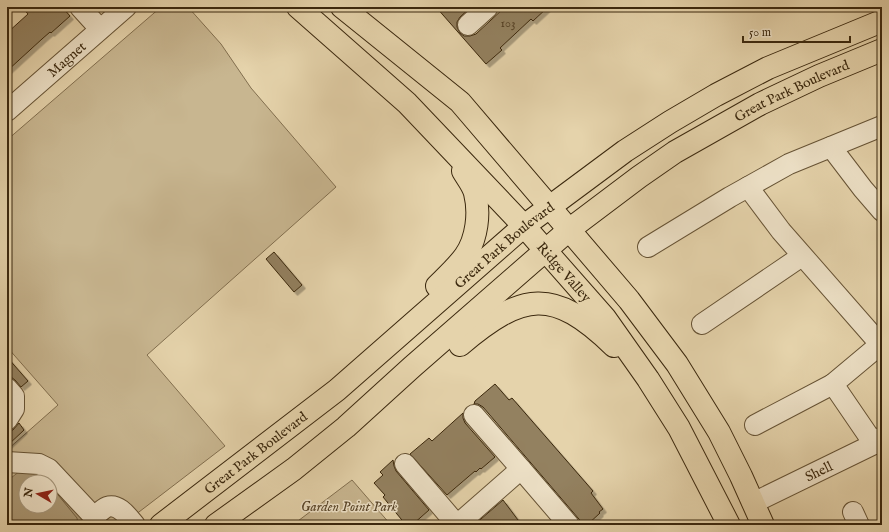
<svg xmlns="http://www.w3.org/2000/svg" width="889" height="532" font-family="'IM FELL English',serif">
<defs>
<filter id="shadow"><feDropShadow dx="3.5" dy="3.5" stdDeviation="0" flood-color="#0004"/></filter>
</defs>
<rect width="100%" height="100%" fill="#e5d3ab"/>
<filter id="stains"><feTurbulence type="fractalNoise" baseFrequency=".005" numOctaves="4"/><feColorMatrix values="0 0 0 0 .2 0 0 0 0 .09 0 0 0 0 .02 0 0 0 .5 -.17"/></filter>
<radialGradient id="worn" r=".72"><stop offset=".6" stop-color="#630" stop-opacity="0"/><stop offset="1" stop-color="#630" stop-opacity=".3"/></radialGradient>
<path fill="#c8b690" stroke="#826f4f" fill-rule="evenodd" d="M161 7H188L221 44 251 88 336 187 147 355 225 446 122 525H7V450L58 405 7 347V140ZM26 482H50V506H26Z
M352 480 391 525H294V524Z"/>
<path fill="#ab9976" stroke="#7e6c4c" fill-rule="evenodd" d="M20 471 41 472 81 516 82 525H7V481ZM26 482H50V506H26Z"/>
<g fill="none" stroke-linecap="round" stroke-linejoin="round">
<path stroke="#736042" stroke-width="1" d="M54 490 77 518 78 525"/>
</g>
<path fill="#938160" stroke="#3b280e" filter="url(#shadow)" d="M22 7H62L70 16 51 33 50 32 42 39 7 71V33L28 14Z
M436 7H471L460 17 457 22V27L460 33 464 36H470L476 34 505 7H548L533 21 531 19 500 48 502 50 486 64Z
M274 252 302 285 294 292 266 259Z
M7 357 28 381 21 387 15 380 11 377H7Z
M495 384 509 400 512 398 593 491 591 493 603 509 599 512 600 513 587 525H584L483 407 478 404H474L475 401Z
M463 413V418L465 423 495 457 481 469 480 468 476 472 475 471 447 495 410 454 429 438 432 441Z
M19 423 24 430 7 446V431L13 430Z
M393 460 394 466 396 471 429 510 412 525H406L383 497 385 495 374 483 383 475 380 472Z
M503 500 518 520 512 525H474Z"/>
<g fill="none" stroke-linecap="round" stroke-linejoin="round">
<g stroke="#665335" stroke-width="22">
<g id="minor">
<path d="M80 7 100 29"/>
<path d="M468 25 488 7"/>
<path id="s1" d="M7 111 126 7"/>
<path d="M831 147 863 189 882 211"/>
<path d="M748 187 781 231 880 344"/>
<path d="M648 247 730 197 789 164 882 126"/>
<path d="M702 324 802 256"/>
<path d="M7 388 14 396V409L7 420"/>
<path d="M474 415 521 469"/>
<path d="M755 425 833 384"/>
<path d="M874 444 833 384 882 343"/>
<path d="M7 462 39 464 49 469 94 517 95 525"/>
<path d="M405 464 457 525"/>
<path id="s2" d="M753 503 874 444 882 437"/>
<path d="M853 512 859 525"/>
<path d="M94 517C98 514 102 509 107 507 119 503 128 517 135 525"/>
<path d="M457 525 521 469 569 525"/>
</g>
</g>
<g stroke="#3b280e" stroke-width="24">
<g id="major">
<path id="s3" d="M298 7 407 103 524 226 605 318 648 379 679 428 729 525"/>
<path d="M342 7 460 102 629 300 677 364 719 432 741 476 763 525"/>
<path d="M437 286C447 276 457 267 465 256 477 239 480 213 475 193 473 185 467 178 463 171"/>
<path d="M460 345C523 292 553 287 614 346"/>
<path id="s4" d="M161 525 337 390 524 226 625 151 670 122 716 95 768 68 882 21"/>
<path id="s5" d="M216 525 294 469 346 427 412 367 570 229 639 177 675 152 760 104 819 76 882 50"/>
</g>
</g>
<use href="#minor" stroke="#eee2c8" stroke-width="20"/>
<use href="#major" stroke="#e5d3ab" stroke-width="22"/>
</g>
<g text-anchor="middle" stroke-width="3" stroke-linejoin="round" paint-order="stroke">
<g font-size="12" fill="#513e22">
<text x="508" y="27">103</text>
</g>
<g font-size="14" fill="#3b280e" stroke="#eee2c8">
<text dy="5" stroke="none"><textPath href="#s1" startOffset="79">Magnet</textPath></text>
<text dy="5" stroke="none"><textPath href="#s5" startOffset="724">Great Park Boulevard</textPath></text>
<text dy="5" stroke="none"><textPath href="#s4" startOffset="443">Great Park Boulevard</textPath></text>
<text dy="5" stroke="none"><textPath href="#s3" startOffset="376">Ridge Valley</textPath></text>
<text dy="5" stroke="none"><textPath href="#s4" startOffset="119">Great Park Boulevard</textPath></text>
<text dy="5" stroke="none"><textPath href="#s2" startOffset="73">Shell</textPath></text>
</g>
<g font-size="14" font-style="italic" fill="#574428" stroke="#eee2c8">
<text x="349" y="511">Garden Point Park</text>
</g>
</g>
<rect width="889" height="532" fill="none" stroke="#e5d3ab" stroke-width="24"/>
<rect x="8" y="8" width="873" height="516" fill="none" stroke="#3b280e" stroke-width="2"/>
<rect x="12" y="12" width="865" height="508" fill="none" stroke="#3b280e"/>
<g transform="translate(38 494) rotate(279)"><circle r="19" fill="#eee2c8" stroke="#a6987e"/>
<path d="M0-3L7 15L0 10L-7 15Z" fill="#8f2418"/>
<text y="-6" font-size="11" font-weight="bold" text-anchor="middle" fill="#3b280e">N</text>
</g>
<path d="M743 36v6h107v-6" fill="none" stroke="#3b280e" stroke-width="2"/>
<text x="749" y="36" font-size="12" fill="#3b280e" stroke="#eee2c8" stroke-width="3" paint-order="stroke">50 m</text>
<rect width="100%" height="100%" filter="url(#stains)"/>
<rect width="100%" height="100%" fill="url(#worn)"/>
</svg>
